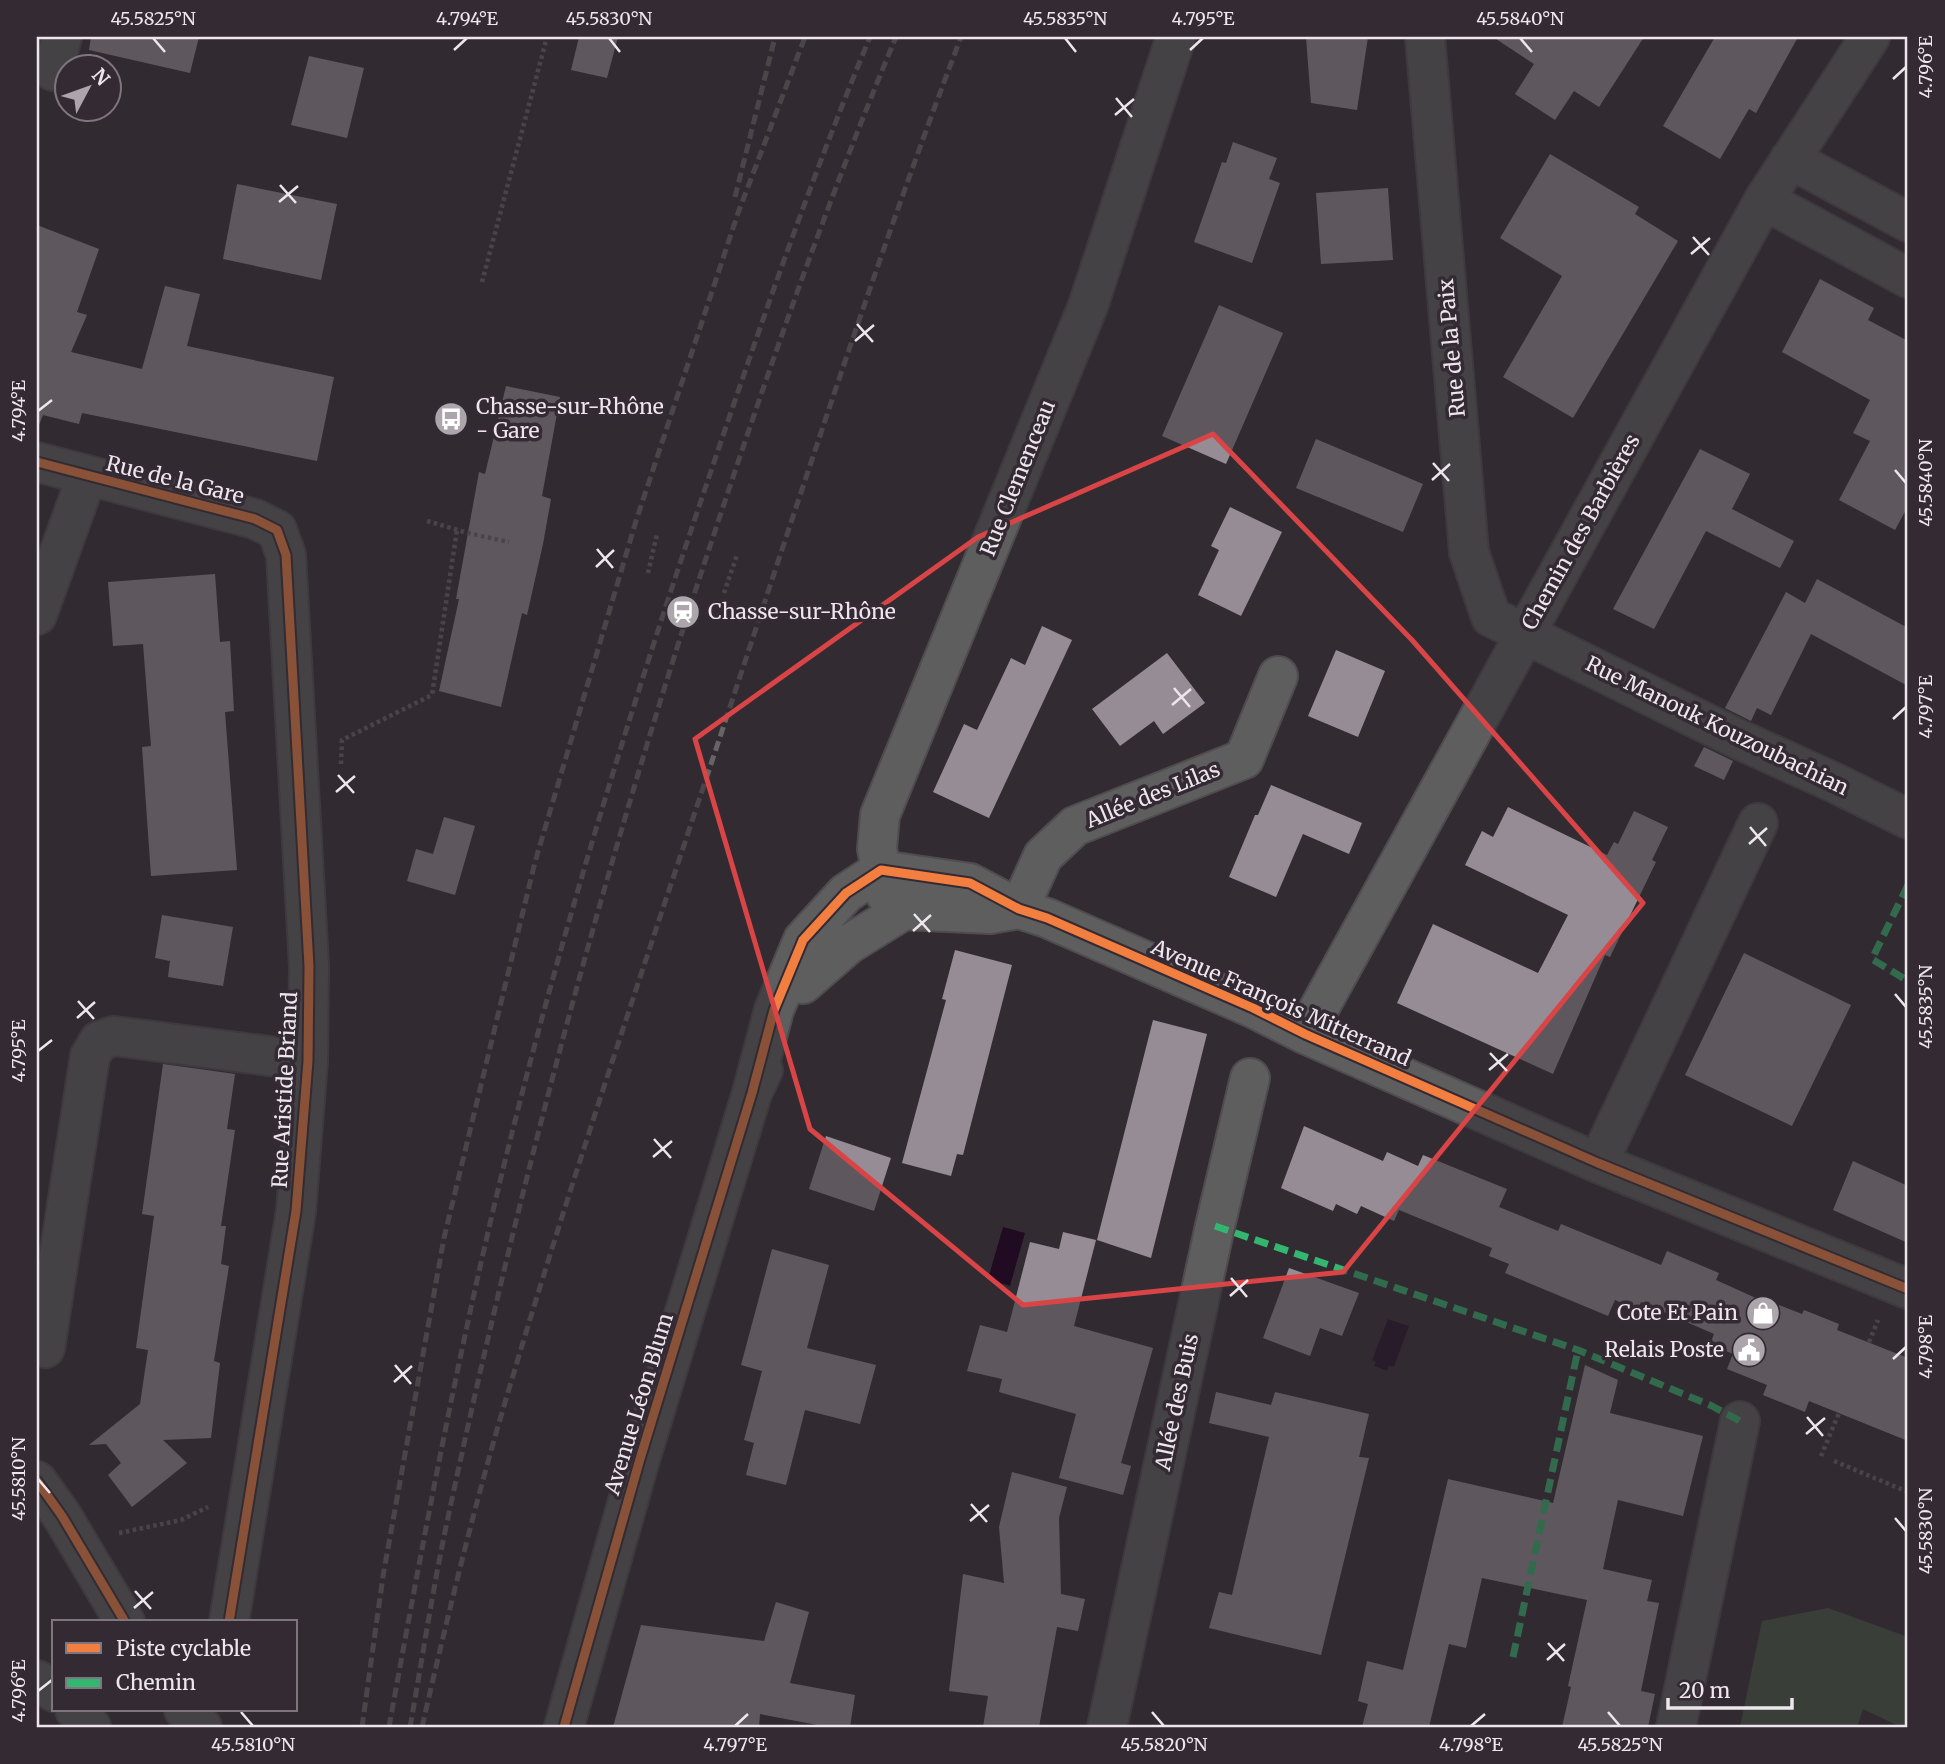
<svg xmlns="http://www.w3.org/2000/svg" width="1945" height="1764" font-family="Merriweather,serif">
<rect width="100%" height="100%" fill="#322c32"/>
<path fill="#445442" d="M1828 1608 1908 1637V1727H1901L1863 1709 1857 1727H1740L1762 1621Z"/>
<path fill="#210b23" d="M1003 1227 1025 1233 1010 1286 988 1279Z
M1388 1319 1409 1326 1394 1367 1389 1366 1387 1371 1374 1366 1376 1362 1372 1360Z"/>
<path fill="#958c95" d="M91 37H199L190 73 89 50Z
M579 37H618L607 78 571 70Z
M1306 37H1368L1357 110 1311 103Z
M1493 37H1644L1599 107 1574 91 1555 120 1515 94 1534 64Z
M1715 37H1798L1756 113 1749 109 1720 159 1663 126Z
M309 56 364 68 347 138 291 125Z
M1233 142 1277 158 1269 179 1280 183 1252 263 1194 242 1222 162 1226 163Z
M1550 154 1639 207 1635 214 1678 241 1573 418 1503 377 1562 276 1500 238Z
M237 184 337 204 321 280 223 259Z
M1388 188 1393 260 1321 264 1316 193Z
M37 225 99 249 77 312 87 315 71 352 142 369 165 286 200 294 187 346 334 377 317 461 82 413 79 424 43 415 37 430Z
M1820 279 1874 308 1868 320 1908 341V506L1895 530 1839 500 1870 441 1853 433 1870 400 1782 352Z
M1219 305 1283 333 1226 464 1162 436Z
M506 386 560 397 542 496 551 499 543 544 527 615 522 613 501 707 439 691 459 599H456L479 472 485 474Z
M1316 439 1423 484 1403 532 1296 488Z
M1700 449 1750 474 1732 509 1794 541 1780 568 1706 531 1654 629 1613 609Z
M1230 507 1282 532 1241 616 1198 595 1219 550 1211 546Z
M215 574 220 642 230 641 234 711 225 712 237 870 151 876 142 747 151 746 143 644 113 646 108 582Z
M1817 579 1908 628V686L1811 634 1771 715 1757 708 1751 721 1725 708 1786 592 1805 603Z
M1042 626 1072 640 989 818 933 792 964 724 977 730 1011 658 1025 665Z
M1336 650 1385 671 1358 737 1308 716Z
M1167 653 1205 703 1163 734 1154 721 1120 746 1092 709Z
M1704 747 1733 761 1724 780 1694 766Z
M1271 785 1362 823 1349 854 1303 834 1276 897 1229 877 1255 815H1258Z
M1508 807 1607 855 1614 842 1618 844 1634 811 1668 827 1652 860 1656 862 1610 957 1605 955 1553 1074 1397 1003 1433 924 1538 973 1568 915 1465 865 1482 831 1493 837Z
M444 817 475 826 455 895 407 881 416 849 433 854Z
M162 915 233 927 223 986 168 977 170 961 155 958Z
M955 950 1012 965 963 1155 957 1154 951 1176 902 1163 946 1000 942 999Z
M1744 953 1851 1005 1792 1126 1685 1075Z
M1153 1020 1207 1034 1151 1258 1097 1240Z
M163 1064 235 1074 227 1129 235 1130 221 1226H226L221 1264 229 1266 214 1361 220 1363 211 1438 163 1440 187 1463 132 1507 108 1475 121 1463 106 1444 89 1445 140 1404 148 1350 136 1348 154 1216 142 1214Z
M1304 1126 1383 1161 1387 1152 1418 1166 1423 1155 1507 1189 1499 1207 1558 1231 1561 1224 1661 1265 1667 1251 1719 1273 1716 1280 1778 1308 1779 1305 1802 1314 1804 1310 1839 1324 1837 1330 1908 1358V1441L1809 1401 1805 1412 1763 1395 1767 1385 1727 1369 1733 1354 1710 1344 1714 1334 1641 1302 1638 1310 1615 1300 1608 1316 1505 1273 1509 1264 1489 1256 1492 1248 1399 1210 1394 1221 1361 1206 1357 1214 1336 1204 1333 1211 1281 1188Z
M826 1136 891 1158 874 1211 809 1189Z
M1853 1161 1908 1186V1243L1833 1210Z
M1063 1232 1096 1240 1074 1326 1153 1348 1121 1463 1131 1466 1123 1495 1059 1478 1076 1414 999 1392 1002 1379 967 1371 980 1325 1007 1332 1030 1242 1059 1249Z
M772 1249 829 1265 807 1348 876 1365 860 1424 805 1410 786 1485 746 1475 754 1443 744 1440 762 1371 741 1365Z
M1289 1268 1359 1293 1342 1336 1320 1328 1310 1356 1263 1338Z
M1585 1365 1618 1380 1610 1413 1703 1436 1683 1516 1618 1500 1603 1569 1652 1580 1647 1601 1659 1603 1641 1691 1655 1694 1648 1727H1562L1571 1687 1568 1686 1587 1600 1482 1578 1466 1648 1449 1644 1429 1727H1362L1368 1704 1358 1701 1367 1661 1403 1670 1448 1479 1553 1503Z
M1216 1392 1271 1405 1275 1392 1369 1414 1359 1457 1369 1458 1321 1655 1209 1628 1219 1592 1232 1595 1269 1437 1209 1423Z
M1012 1472 1067 1487 1059 1518 1061 1594 1085 1599 1078 1631 1057 1627 1039 1727H983L988 1696 949 1691 963 1574 1004 1583 999 1527Z
M776 1602 809 1612 790 1683 855 1695 850 1727H828L760 1714 759 1727H613L641 1625 764 1641Z"/>
<g fill="none" stroke-linecap="round" stroke-linejoin="round">
<g stroke="#4f4b4f" stroke-width="42">
<path id="minor" d="M1425 37 1469 552 1491 617 1738 739 1835 783 1908 819
M53 71 62 37
M1790 159 1908 222
M1764 200 1908 278
M37 462 255 519 277 530 286 555 309 966 308 1061 296 1211 229 1622
M37 615 87 476
M1019 909 1043 856 1075 826 1244 759 1278 676
M904 910 886 895 877 849 880 815 1088 306 1176 37
M904 910 990 914 1019 909
M803 984 849 944 904 910
M1305 1034 1764 200 1870 37
M752 1093 774 1010 803 940 846 893 881 870 970 883 1019 909 1047 918 1253 1008 1305 1034 1598 1163 1908 1289
M1598 1163 1758 823
M45 1348 90 1056 99 1041 114 1036 308 1061
M37 1481 62 1516 125 1622
M37 1680 54 1692
M75 1710 91 1727
M184 1710 202 1727
M564 1727 640 1459 752 1093 763 1070
M1107 1727 1215 1226 1250 1078
M1676 1727 1740 1421"/>
</g>
<path stroke="#656465" stroke-width="4.5" stroke-dasharray="3.5 3.5" stroke-linecap="butt" d="M482 282 547 37
M427 521 468 533 509 542
M648 573 657 534
M724 593 737 555
M341 764 342 740 432 695 457 530
M1869 1342 1878 1320
M1821 1456 1839 1413
M1834 1461 1908 1492
M119 1533 181 1520 208 1507"/>
<use href="#minor" stroke="#5e5e5e" stroke-width="38"/>
<path stroke="#666466" stroke-width="5" stroke-dasharray="10 5" stroke-linecap="butt" d="M735 197 775 37
M362 1727 383 1576 444 1238 535 862 636 521 738 213 805 37
M389 1727C426 1524 464 1321 515 1121 570 904 637 689 709 477 759 329 810 181 870 37
M410 1727C422 1661 432 1593 446 1527 519 1183 610 844 722 510 775 351 831 192 896 37
M422 1727C446 1623 471 1519 501 1416 563 1205 634 996 703 788 787 537 867 284 961 37"/>
<path stroke="#33b770" stroke-width="7" stroke-dasharray="14 7" stroke-linecap="butt" d="M1908 885 1872 959 1908 981
M1215 1226 1578 1350 1712 1406 1740 1421
M1513 1657 1578 1350"/>
<g stroke="#342a34" stroke-width="13">
<path id="cycleway" d="M37 462 255 519 277 530 286 555 309 966 308 1061 296 1211 229 1622
M37 1481 62 1516 125 1622
M564 1727 640 1459 752 1093 774 1010 803 940 846 893 881 870 970 883 1019 909 1047 918 1253 1008 1305 1034 1598 1163 1908 1289"/>
</g>
<use href="#cycleway" stroke="#f27e40" stroke-width="9"/>
</g>
<path d="M0 0H1945V1764H0ZM1213 434 1412 640 1643 903 1343 1272 1023 1305 810 1129 695 739 978 537Z" fill="#322c32" fill-opacity=".55" fill-rule="evenodd"/>
<path fill="none" stroke="#d94546" stroke-width="5" stroke-linejoin="round" d="M1213 434 1412 640 1643 903 1343 1272 1023 1305 810 1129 695 739 978 537Z"/>
<path fill="none" stroke="#ede7ed" stroke-width="2.5" d="M153 38 165 52M609 38 620 52M1065 38 1076 52M1520 38 1532 52M454 50 467 38M1190 50 1203 38M1893 79 1906 67M1116 98 1132 117M1115 115 1134 99M280 185 296 203M279 202 298 186M1693 237 1709 255M1691 254 1710 238M857 324 873 342M855 341 874 325M38 411 52 400M1433 463 1449 481M1895 470 1906 483M1432 480 1450 464M597 549 613 568M596 567 614 550M1174 688 1190 707M1172 705 1191 689M1893 719 1906 707M338 775 354 793M336 792 355 776M1750 827 1766 846M1749 844 1767 828M914 914 930 932M913 931 931 915M1895 994 1906 1007M78 1001 94 1019M77 1018 95 1002M38 1051 52 1040M1490 1053 1507 1071M1489 1070 1508 1054M654 1139 671 1158M653 1157 672 1141M1231 1278 1247 1297M1230 1296 1248 1280M1893 1359 1906 1347M395 1365 411 1384M394 1382 412 1366M1807 1417 1823 1436M1806 1434 1825 1418M38 1479 50 1493M971 1504 987 1522M1895 1518 1906 1531M970 1521 989 1505M135 1591 151 1609M134 1608 153 1592M1548 1643 1564 1661M1547 1660 1565 1644M38 1691 52 1680M241 1712 253 1726M1152 1712 1164 1726M1608 1712 1620 1726M735 1726 748 1714M1471 1726 1485 1714"/>
<defs>
<g id="bus-disc" transform="scale(1.75)"><circle r="9.5" fill="#aca6ac" stroke="#342a34"/><path d="M-5-6H5V4H4V6H2V4H-2V6H-4V4H-5ZM-3.5-4V0h7V-4ZM-3.5 1.2v1.5H-2V1.2ZM2 1.2v1.5H3.5V1.2Z" fill="#fff"/></g>
<g id="station-disc" transform="scale(1.75)"><circle r="9.5" fill="#aca6ac" stroke="#342a34"/><path d="M-3-6H3Q5-6 5-4V2Q5 4 3 4L4.5 6H3L1.5 4h-3L-3 6H-4.5L-3 4Q-5 4-5 2V-4Q-5-6-3-6ZM-3.5-4v3h7v-3ZM-3.5 1v1.5H-2V1ZM2 1v1.5H3.5V1Z" fill="#fff"/></g>
<g id="shop-disc" transform="scale(1.75)"><circle r="9.5" fill="#aca6ac" stroke="#342a34"/><path d="M-5-2.5h2.3a2.7 3.5 0 0 1 5.4 0H5L5.5 6h-11ZM-1.5-2.5h3a1.5 2.3 0 0 0-3 0Z" fill="#fff"/></g>
<g id="civic-disc" transform="scale(1.75)"><circle r="9.5" fill="#aca6ac" stroke="#342a34"/><path d="M-.6-6.5H3V-4.5H.6V-3L4-1V1h2V6H-6V1h2V-1L-.6-3ZM-1.2 2.5V6h2.4V2.5Z" fill="#fff"/></g>
</defs>
<g fill-rule="evenodd">
<use href="#bus-disc" x="451" y="419"/>
<use href="#station-disc" x="683" y="612"/>
<use href="#shop-disc" x="1763" y="1313"/>
<use href="#civic-disc" x="1749" y="1350"/>
</g>
<g text-anchor="middle" stroke-width="7" stroke-linejoin="round" paint-order="stroke">
<g font-size="21" fill="#ede7ed" stroke="#342a34">
<text transform="translate(1452 348) rotate(-95)" y="7">Rue de la Paix</text>
<text transform="translate(1018 478) rotate(-68)" y="7">Rue Clemenceau</text>
<text transform="translate(175 480) rotate(14)" y="7">Rue de la Gare</text>
<text transform="translate(1581 532) rotate(-61)" y="7">Chemin des Barbières</text>
<text transform="translate(1717 726) rotate(26)" y="7">Rue Manouk Kouzoubachian</text>
<text transform="translate(1153 795) rotate(-22)" y="7">Allée des Lilas</text>
<text transform="translate(1281 1003) rotate(24)" y="7">Avenue François Mitterrand</text>
<text transform="translate(285 1090) rotate(-87)" y="7">Rue Aristide Briand</text>
<text transform="translate(1177 1402) rotate(-78)" y="7">Allée des Buis</text>
<text transform="translate(639 1404) rotate(-73)" y="7">Avenue Léon Blum</text>
</g>
<g font-size="21" fill="#ede7ed" stroke="#342a34" text-anchor="start">
<text x="476" y="414">Chasse-sur-Rhône<tspan x="476" dy="24">- Gare</tspan></text>
<text x="708" y="619">Chasse-sur-Rhône</text>
<text x="1738" y="1320" text-anchor="end">Cote Et Pain</text>
<text x="1724" y="1357" text-anchor="end">Relais Poste</text>
</g>
</g>
<rect width="1945" height="1764" fill="none" stroke="#342a34" stroke-width="77"/>
<rect x="52" y="1620" width="245" height="91" fill="#342a34" stroke="#7e767e" stroke-width="2"/>
<rect x="66" y="1643" width="35" height="10" fill="#f27e40" stroke="#7e767e" stroke-width="2"/>
<text x="116" y="1656" font-size="21" fill="#ede7ed">Piste cyclable</text>
<rect x="66" y="1678" width="35" height="10" fill="#33b770" stroke="#7e767e" stroke-width="2"/>
<text x="116" y="1690" font-size="21" fill="#ede7ed">Chemin</text>
<g transform="translate(88 88) rotate(49)"><circle r="33" fill="#342a34" stroke="#7e767e" stroke-width="2"/>
<path d="M0-5L12 26L0 18L-12 26Z" fill="#aca6ac"/>
<text y="-10" font-size="19" font-weight="bold" text-anchor="middle" fill="#ede7ed">N</text>
</g>
<path d="M1668 1698v10h124v-10" fill="none" stroke="#ede7ed" stroke-width="3.5"/>
<text x="1679" y="1698" font-size="21" fill="#ede7ed" stroke="#342a34" stroke-width="5" paint-order="stroke">20 m</text>
<rect x="38" y="38" width="1868" height="1688" fill="none" stroke="#ede7ed" stroke-width="2.5"/>
<g font-size="18" text-anchor="middle" fill="#ede7ed">
<text x="153" y="25">45.5825°N</text>
<text x="467" y="25">4.794°E</text>
<text x="609" y="25">45.5830°N</text>
<text x="1065" y="25">45.5835°N</text>
<text x="1203" y="25">4.795°E</text>
<text x="1520" y="25">45.5840°N</text>
<text transform="translate(1926 67) rotate(-90)" y="6">4.796°E</text>
<text transform="translate(19 411) rotate(-90)" y="6">4.794°E</text>
<text transform="translate(1926 483) rotate(-90)" y="6">45.5840°N</text>
<text transform="translate(1926 707) rotate(-90)" y="6">4.797°E</text>
<text transform="translate(1926 1007) rotate(-90)" y="6">45.5835°N</text>
<text transform="translate(19 1051) rotate(-90)" y="6">4.795°E</text>
<text transform="translate(1926 1347) rotate(-90)" y="6">4.798°E</text>
<text transform="translate(19 1479) rotate(-90)" y="6">45.5810°N</text>
<text transform="translate(1926 1531) rotate(-90)" y="6">45.5830°N</text>
<text transform="translate(19 1691) rotate(-90)" y="6">4.796°E</text>
<text x="253" y="1751">45.5810°N</text>
<text x="735" y="1751">4.797°E</text>
<text x="1164" y="1751">45.5820°N</text>
<text x="1471" y="1751">4.798°E</text>
<text x="1620" y="1751">45.5825°N</text>
</g>
</svg>
